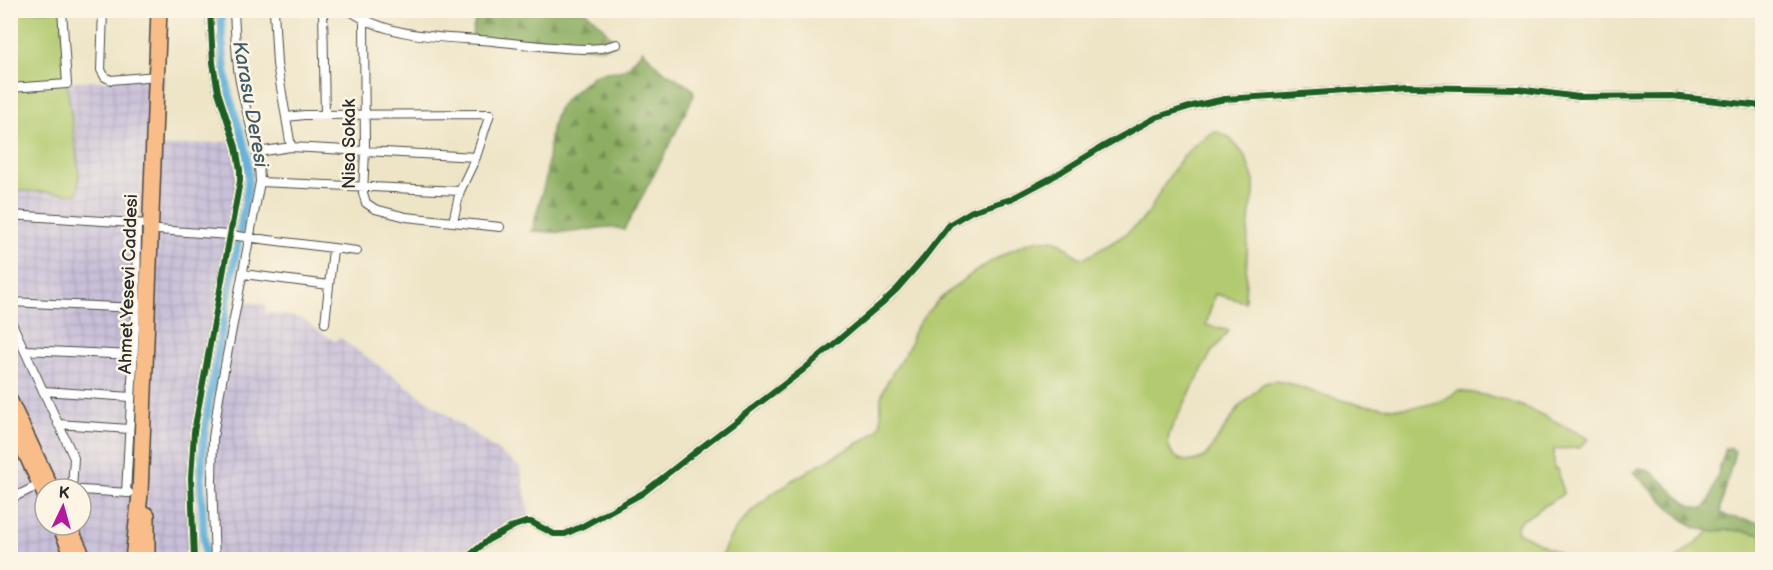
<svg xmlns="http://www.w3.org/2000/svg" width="1773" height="570" font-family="'Balsamiq Sans',sans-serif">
<defs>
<pattern id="industrial-grid" width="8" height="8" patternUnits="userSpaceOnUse" patternTransform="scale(1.5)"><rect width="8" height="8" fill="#c8bfd8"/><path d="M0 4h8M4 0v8" fill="none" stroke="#aca4ba"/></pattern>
<pattern id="forest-firs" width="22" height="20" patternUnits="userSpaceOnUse" patternTransform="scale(1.5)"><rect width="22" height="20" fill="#8dae62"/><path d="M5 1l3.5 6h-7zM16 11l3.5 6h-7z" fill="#738e51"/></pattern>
</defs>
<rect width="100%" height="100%" fill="#fcf5e5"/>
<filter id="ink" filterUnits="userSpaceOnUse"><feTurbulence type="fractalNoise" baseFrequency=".0167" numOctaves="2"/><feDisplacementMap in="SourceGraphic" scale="12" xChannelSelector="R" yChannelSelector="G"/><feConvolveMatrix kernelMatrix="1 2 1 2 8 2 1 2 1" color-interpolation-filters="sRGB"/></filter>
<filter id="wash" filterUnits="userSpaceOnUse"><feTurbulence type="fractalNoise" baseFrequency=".008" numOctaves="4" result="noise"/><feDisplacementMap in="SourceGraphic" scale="24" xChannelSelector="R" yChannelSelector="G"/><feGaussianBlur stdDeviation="1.35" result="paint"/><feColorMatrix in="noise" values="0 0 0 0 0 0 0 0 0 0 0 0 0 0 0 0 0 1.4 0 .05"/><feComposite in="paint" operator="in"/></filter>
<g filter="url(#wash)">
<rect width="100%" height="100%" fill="#eee5c7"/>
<path fill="url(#industrial-grid)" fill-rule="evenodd" d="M157 76H164L161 147 234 141 240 170 194 432V559H11L10 190 78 193 76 149 67 81H108ZM45 489H81V525H45Z
M238 300 266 305 265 312 303 319 335 342 339 337 520 467 531 522 514 526 464 559 215 560 212 459Z"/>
<path fill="#b2ca70" stroke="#6e7a4e" stroke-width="1.5" d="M10 11H62L67 84 79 173 78 194 11 190Z
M1215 131 1229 137 1245 156 1254 181V195L1250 212 1248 233 1245 299V302L1215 294 1206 325 1229 331 1211 353 1171 429C1160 454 1184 470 1206 456L1239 407 1263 384C1271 380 1278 381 1287 383 1336 400 1410 425 1458 391 1510 396 1544 415 1589 439L1579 448 1554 449V469H1558L1563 494 1518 523 1517 530 1519 533 1561 554 1557 559H721C733 510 798 476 840 453 850 448 871 438 878 429 885 420 878 405 882 394 888 375 903 361 911 342 912 339 911 337 913 334 917 325 925 315 931 308 952 285 1012 243 1042 240 1069 237 1070 259 1085 258 1108 245 1133 233 1149 212 1153 206 1156 198 1160 192 1175 166 1188 145 1215 131Z
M1726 529 1762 534V559L1675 560 1710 531Z"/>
<path fill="url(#forest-firs)" stroke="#5c6c46" stroke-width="1.5" d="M584 10 601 25 617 44 602 48 472 39C473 26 474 19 484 11Z
M643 50 659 68 689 86 693 90 694 95 666 152 624 230C608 223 588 231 571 232 558 233 545 231 532 231L546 178 551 130 558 109 567 98 594 75 605 72 620 71 628 67Z
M1726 448H1731L1735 451 1721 506V513L1729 517 1762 523V534L1734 530 1710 531 1695 528 1680 517 1633 472 1639 468C1662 469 1677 509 1704 508L1709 502Z"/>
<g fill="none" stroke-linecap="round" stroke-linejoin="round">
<path stroke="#63b4de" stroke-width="8" d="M205 560 201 480 204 435 210 396 247 192C253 153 236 126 228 89 223 63 222 37 220 10"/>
</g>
</g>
<g filter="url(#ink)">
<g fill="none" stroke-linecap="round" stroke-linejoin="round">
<g stroke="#484742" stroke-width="10">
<path id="street" d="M103 10 101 70 105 77 111 80 157 76
M274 10 277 64 291 147
M323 10 325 115
M349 10C389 39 446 37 493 41 523 44 554 48 585 49L602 48 617 44
M364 20 365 151 363 193 366 203 375 209 406 217 500 227
M10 88 67 84 62 10
M287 117 304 115 490 114 476 157 460 191 453 222
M258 152 291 147 476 157
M260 182 460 191
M10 215 150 224
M158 230 229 235 357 251
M243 274 329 285
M10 302 136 308
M10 319 74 458 72 489
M325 323 333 249
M25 350 133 355
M43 391 131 397
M58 424 129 429
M81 490 129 493
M126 493 136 308 137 223
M10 499 39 485
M194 560 191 478 194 432 240 181V170L236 147 218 92 213 63 210 10
M215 560 212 482 213 438 219 397 260 182C259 143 245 114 239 76 236 55 235 32 234 10
M464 560 488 540 514 526 526 522H531L554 534H565L583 526 643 493 699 449 803 370 882 303 897 289 923 259 950 224 972 211 1011 199 1051 178 1102 147 1157 117 1192 106 1225 99 1405 87 1518 89 1579 97 1671 96 1762 106"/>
</g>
<g stroke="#484742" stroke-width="15">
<path id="primary" d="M10 398 53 489
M10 423 45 498
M58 525 73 560
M70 525 86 560"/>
</g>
<g stroke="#484742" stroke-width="18">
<path id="highway" d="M133 560 140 494 159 10
M147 560V515"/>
</g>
<use href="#street" stroke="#fff" stroke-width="8"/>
<use href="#primary" stroke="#f8bd89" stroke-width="12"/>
<use href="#highway" stroke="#f8bd89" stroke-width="15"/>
<g stroke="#fcf5e5" stroke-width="10">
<path id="cycleway" d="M194 560 191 478 194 432 240 181V170L236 147 218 92 213 63 210 10
M464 560 488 540 514 526 526 522H531L554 534H565L583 526 643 493 699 449 803 370 882 303 897 289 923 259 950 224 972 211 1011 199 1051 178 1102 147 1157 117 1192 106 1225 99 1405 87 1518 89 1579 97 1671 96 1762 106"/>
</g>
<use href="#cycleway" stroke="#1b5e20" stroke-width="6"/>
</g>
</g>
<g text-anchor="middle" stroke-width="5" stroke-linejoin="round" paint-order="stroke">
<g font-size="18" fill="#2b2b2b" stroke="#fcf5e5">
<text transform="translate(349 144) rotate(-90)" y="6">Nisa Sokak</text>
<text transform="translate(128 284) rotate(-88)" y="6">Ahmet Yesevi Caddesi</text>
</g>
<g font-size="20" font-style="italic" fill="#3f5b6a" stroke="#fcf5e5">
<text transform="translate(251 104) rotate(80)" y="7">Karasu Deresi</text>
</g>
</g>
<rect width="1773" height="570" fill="none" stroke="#fcf5e5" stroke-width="36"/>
<g transform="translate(63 507) rotate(5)"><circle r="28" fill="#fcf5e5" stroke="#a8a49b" stroke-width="1.5"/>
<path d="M0-4.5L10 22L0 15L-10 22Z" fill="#b5179e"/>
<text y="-9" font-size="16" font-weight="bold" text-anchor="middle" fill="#2b2b2b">K</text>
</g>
</svg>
